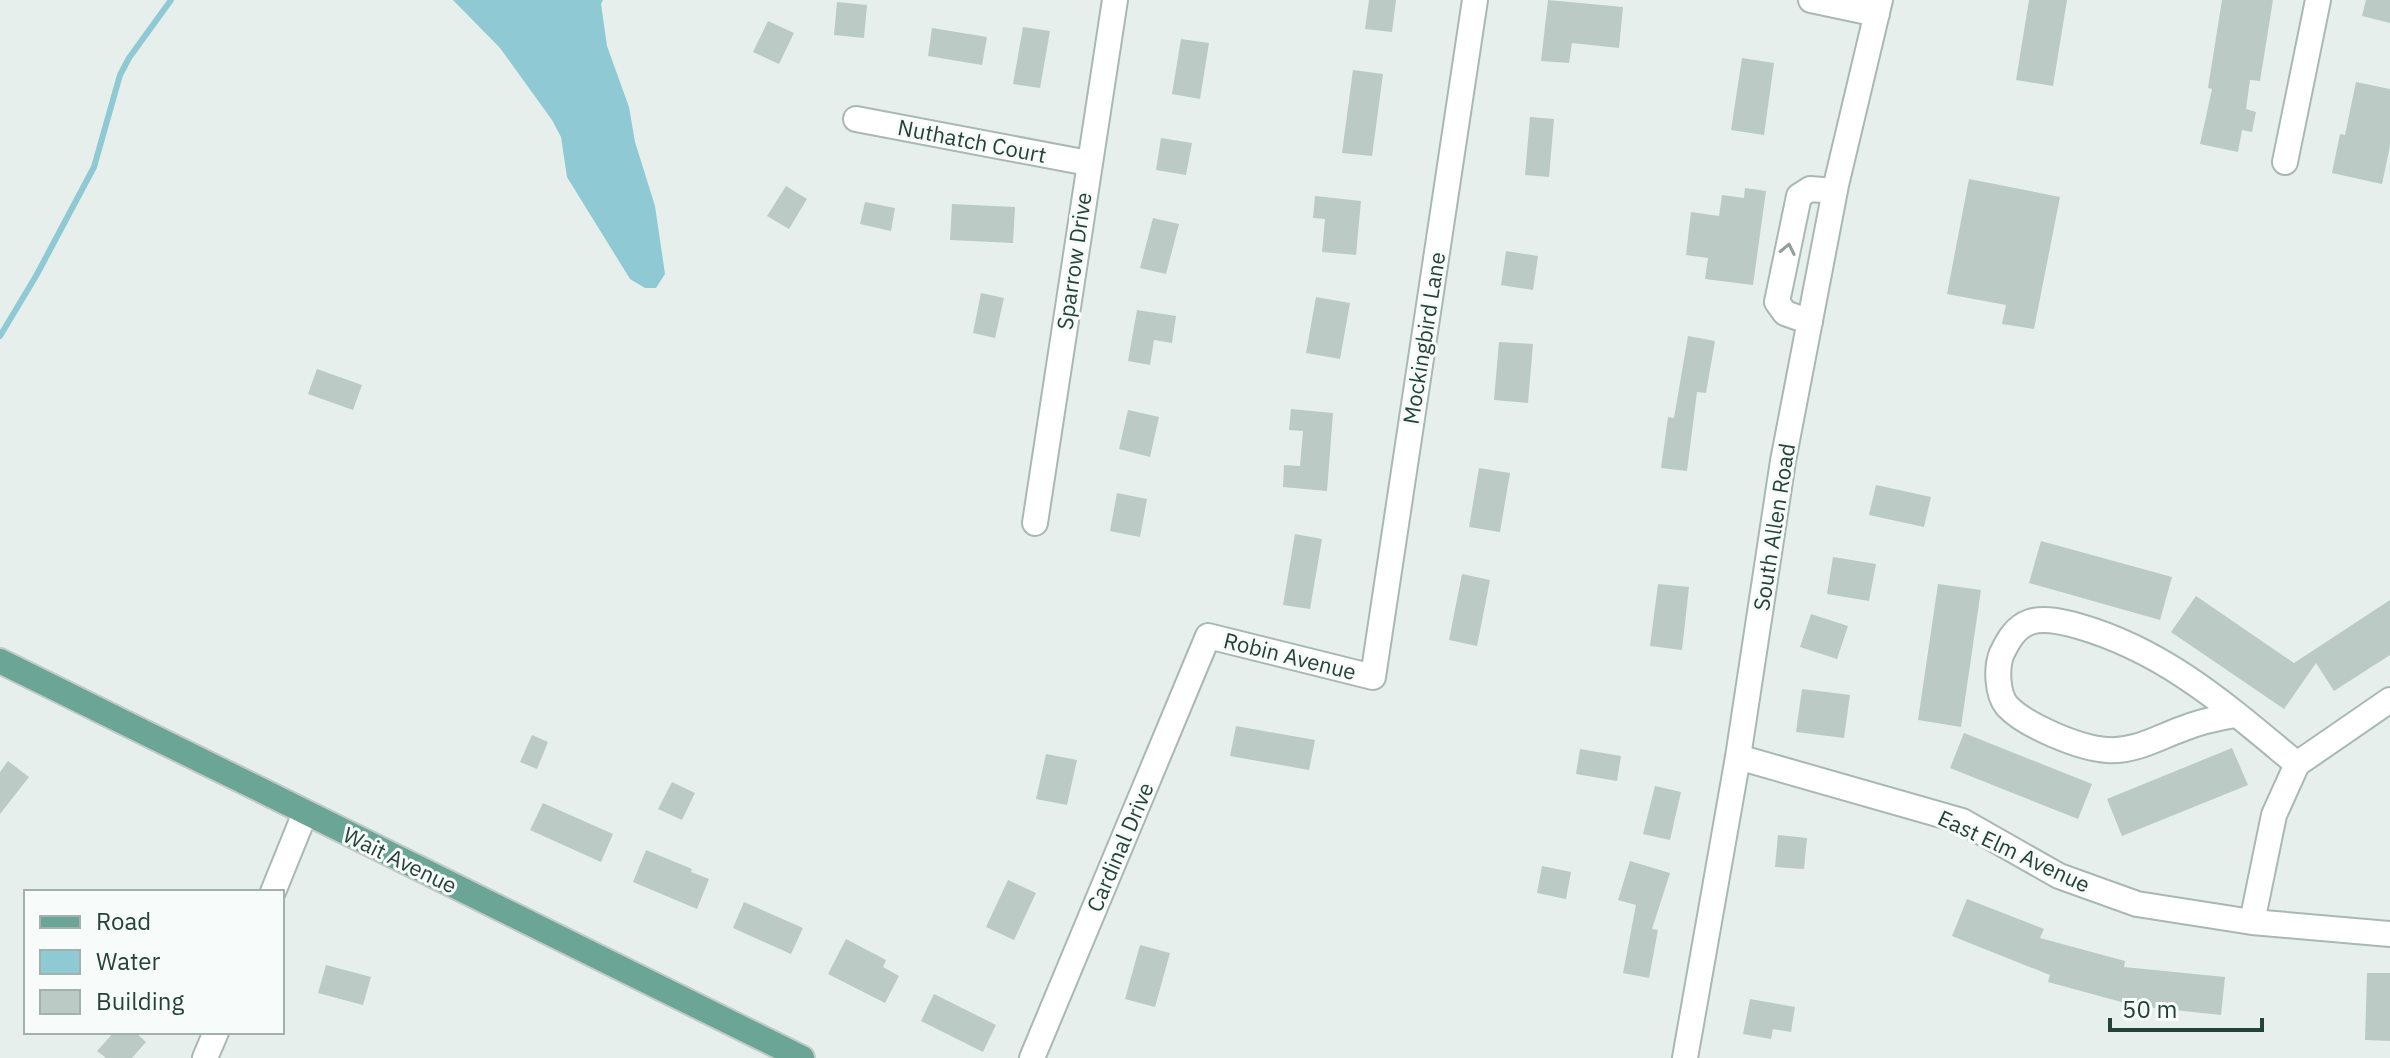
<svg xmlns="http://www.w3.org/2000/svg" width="2390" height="1058" font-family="'IBM Plex Sans',sans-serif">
<rect width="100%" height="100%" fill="#e6efeb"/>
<path fill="#8ec9d4" d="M453 0H603L601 4 607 46 629 107 635 142 655 206 665 274 656 288H645L630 279 567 177 561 137 552 120 500 48Z"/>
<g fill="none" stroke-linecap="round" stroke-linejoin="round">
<path stroke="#8ec9d4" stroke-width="6" d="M0 336 36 276 94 167 120 75 129 58 171 0"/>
</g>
<path fill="#bbcac4" d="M1369 0H1396L1392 32 1365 29Z
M1548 0 1623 7 1619 48 1572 43 1569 63 1541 61Z
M2029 0H2067L2053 86 2016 80Z
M2222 0H2273L2260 81 2250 80 2246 109 2256 112 2252 132 2242 130 2238 152 2200 144 2212 89 2208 88Z
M2366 0H2390V23L2362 16Z
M837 2 867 5 864 38 834 35Z
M768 21 794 33 779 64 753 52Z
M1023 27 1050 31 1040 88 1013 84Z
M932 28 987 37 982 65 928 56Z
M1181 39 1209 43 1200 99 1172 94Z
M1742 58 1774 63 1764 135 1731 130Z
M1353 70 1383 74 1372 156 1342 153Z
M2356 82 2390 89V146L2382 184 2332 173 2340 134 2345 135Z
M1530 117 1554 119 1549 177 1525 175Z
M1161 138 1192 143 1186 175 1156 170Z
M1969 179 2060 197 2034 329 2002 324 2006 305 1947 294Z
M786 186 807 199 789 229 767 216Z
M1745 188 1766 191 1753 285 1705 279 1708 258 1686 255 1691 212 1719 216 1722 195 1744 198Z
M1315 196 1361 201 1356 255 1322 252 1325 219 1313 218Z
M865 202 895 208 891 231 860 224Z
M952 204 1015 207 1013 243 950 240Z
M1153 218 1179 224 1166 274 1140 268Z
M1506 251 1538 256 1533 290 1501 285Z
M981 293 1004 298 995 338 973 333Z
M1316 297 1350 303 1340 359 1306 353Z
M1137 310 1176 316 1172 343 1154 340 1150 365 1128 361Z
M1688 336 1715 341 1706 393 1697 392 1687 471 1661 468 1668 417 1674 418Z
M1499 342 1533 344 1528 403 1494 400Z
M317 369 362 385 353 410 308 394Z
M1291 409 1333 413 1327 491 1283 487 1284 465 1300 466 1303 431 1289 430Z
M1128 410 1159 417 1150 457 1119 449Z
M1479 468 1510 473 1500 532 1469 527Z
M1876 485 1931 497 1924 527 1869 515Z
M1117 493 1147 499 1140 537 1110 531Z
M1295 534 1322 539 1310 609 1283 605Z
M2041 541 2172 577 2160 620 2029 583Z
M1833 557 1876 564 1869 601 1827 594Z
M1462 574 1490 580 1477 646 1449 640Z
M1658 584 1689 587 1682 650 1650 646Z
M1938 584 1981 590 1961 727 1918 720Z
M2196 596 2294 663 2390 600V655L2334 691 2316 663 2284 709 2171 632Z
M1811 614 1848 626 1837 659 1800 647Z
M1802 689 1850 695 1844 738 1796 732Z
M1236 726 1315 740 1309 770 1230 756Z
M1964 733 2092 784 2078 819 1950 768Z
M532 735 548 742 537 769 520 762Z
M2232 748 2248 785 2122 836 2107 799Z
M1580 749 1621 756 1617 781 1576 774Z
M1046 754 1077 760 1067 805 1036 799Z
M8 761 29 777 0 814V772Z
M672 782 695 793 682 820 658 809Z
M1655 786 1681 792 1670 840 1643 834Z
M543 803 613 834 601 862 530 830Z
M1778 835 1807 838 1804 869 1775 867Z
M646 850 692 869 691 872 709 879 697 909 633 882Z
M1630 861 1670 873 1652 929 1658 930 1649 978 1623 973 1636 905 1618 900Z
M1542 866 1571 872 1566 899 1537 893Z
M1008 880 1036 893 1014 940 986 927Z
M1967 899 2044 929 2040 938 2125 961 2124 967 2225 977 2221 1015 2136 1006 2048 982 2050 975 1952 936Z
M744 902 803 928 791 954 733 928Z
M846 939 886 960 883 967 899 976 885 1003 828 974Z
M1140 945 1170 953 1155 1007 1125 999Z
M326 965 371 977 363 1005 318 993Z
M2367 973H2390V1041L2365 1040Z
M934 994 996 1025 983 1052 921 1021Z
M1750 999 1795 1007 1791 1032 1773 1029 1771 1039 1743 1034Z
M114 1032H135L146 1042 132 1058H106L97 1051Z"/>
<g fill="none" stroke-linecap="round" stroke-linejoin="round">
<g stroke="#a8b8b2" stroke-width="28">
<path id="minor" d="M1811 0 1877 14
M856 119 1088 163
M2285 162 2318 0
M1810 322 1785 313 1777 302 1799 196 1810 189 1835 191
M1035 523 1115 0
M2235 715C2217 718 2199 722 2182 729 2157 738 2134 752 2107 750 2079 748 2026 726 2007 706 1997 694 1996 667 2002 653 2008 641 2015 627 2030 622 2044 617 2064 622 2078 626 2166 651 2228 707 2297 764
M1738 757 1962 821 2059 876 2137 904 2252 922 2390 934
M273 892 305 813
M2252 922 2274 815 2297 764 2390 700
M205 1058 216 1032
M1032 1058 1208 636 1373 677 1475 0
M1685 1058 1738 757 1783 461 1836 185 1880 0"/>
</g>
<g stroke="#c2cac8" stroke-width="28">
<path id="major" d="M0 661 802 1058"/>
</g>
<use href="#minor" stroke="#fff" stroke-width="24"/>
<use href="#major" stroke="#6aa596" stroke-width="24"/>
</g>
<defs><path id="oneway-chevron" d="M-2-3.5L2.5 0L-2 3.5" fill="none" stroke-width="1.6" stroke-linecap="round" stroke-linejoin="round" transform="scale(2)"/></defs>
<use stroke="#92a09c" href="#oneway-chevron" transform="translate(1788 249) rotate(-78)"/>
<g text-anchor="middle" stroke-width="6" stroke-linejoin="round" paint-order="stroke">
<g font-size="22" fill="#24423a" stroke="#f7fbf9">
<text transform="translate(972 141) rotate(11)" y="8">Nuthatch Court</text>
<text transform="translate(1074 261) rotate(-82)" y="8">Sparrow Drive</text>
<text transform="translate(1424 338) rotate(-81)" y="8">Mockingbird Lane</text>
<text transform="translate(1774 527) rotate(-81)" y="8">South Allen Road</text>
<text transform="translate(1290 656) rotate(14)" y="8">Robin Avenue</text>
<text transform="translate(1120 847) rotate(-67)" y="8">Cardinal Drive</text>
<text transform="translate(2014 851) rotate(25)" y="8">East Elm Avenue</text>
<text transform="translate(400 860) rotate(26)" y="8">Wait Avenue</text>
</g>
</g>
<rect x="24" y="890" width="260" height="144" fill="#f7fbf9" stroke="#a3b1ad" stroke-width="2"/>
<rect x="40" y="916" width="40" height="12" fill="#6aa596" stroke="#a3b1ad" stroke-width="2"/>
<text x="96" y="930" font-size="24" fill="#24423a">Road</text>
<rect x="40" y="950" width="40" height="24" fill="#8ec9d4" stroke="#a3b1ad" stroke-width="2"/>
<text x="96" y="970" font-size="24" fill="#24423a">Water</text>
<rect x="40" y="990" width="40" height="24" fill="#bbcac4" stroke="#a3b1ad" stroke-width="2"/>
<text x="96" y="1010" font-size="24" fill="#24423a">Building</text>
<path d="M2110 1018v12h152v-12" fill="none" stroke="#24423a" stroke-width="4"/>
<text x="2122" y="1018" font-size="24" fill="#24423a" stroke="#f7fbf9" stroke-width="6" paint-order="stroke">50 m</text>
</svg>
